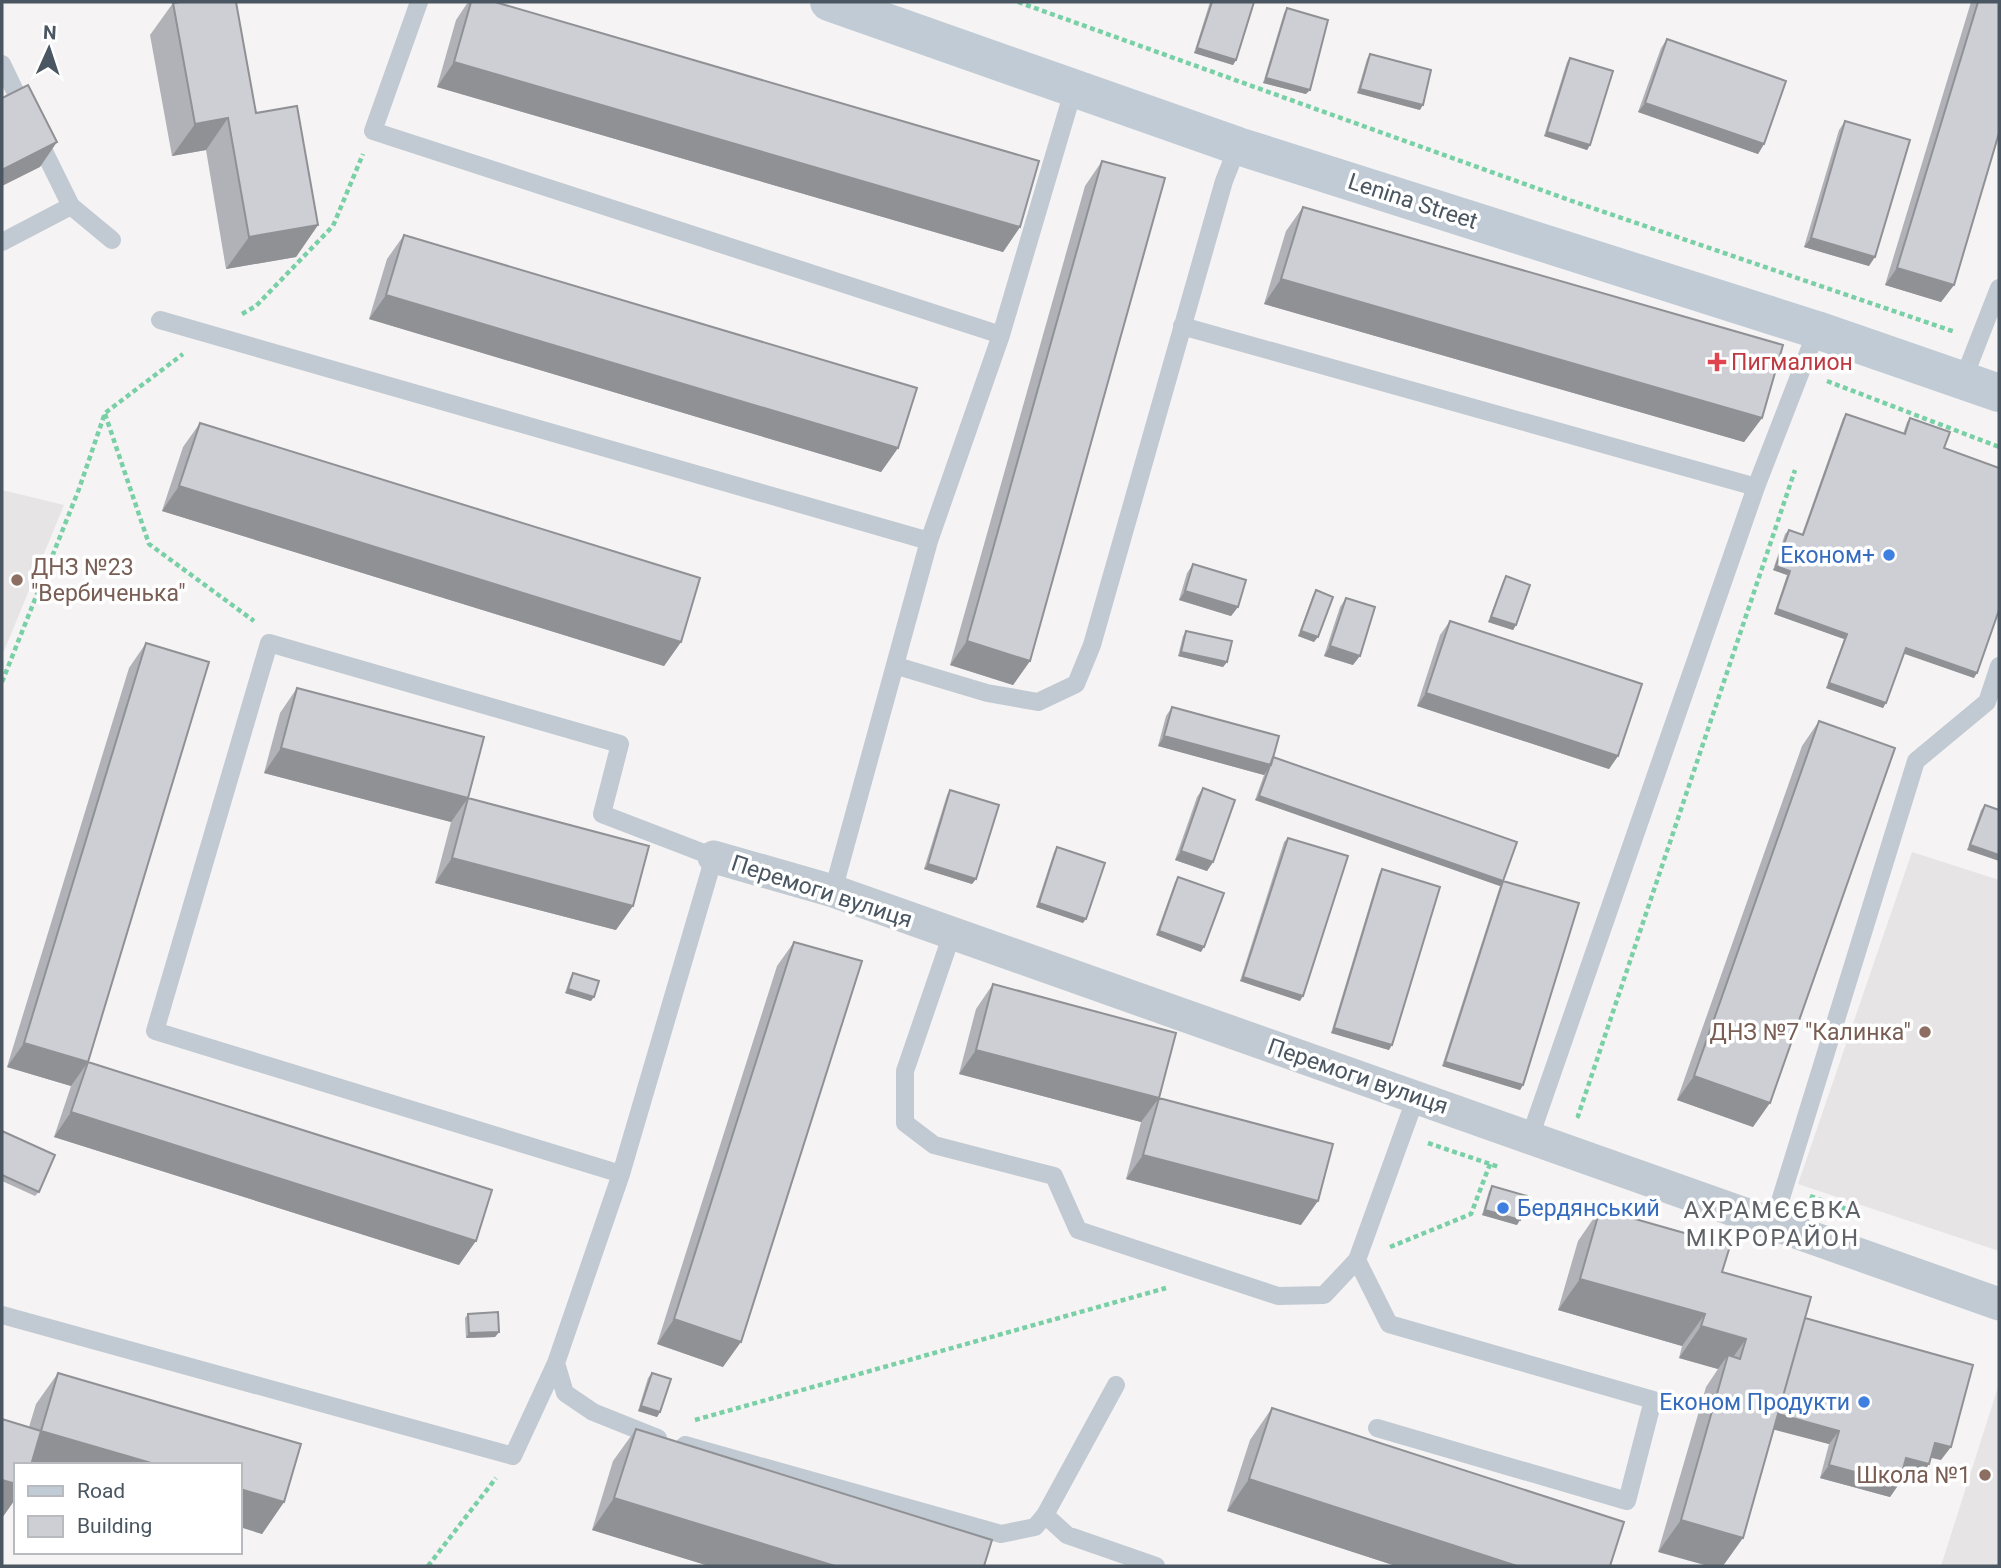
<svg xmlns="http://www.w3.org/2000/svg" width="2001" height="1568" font-family="Roboto,sans-serif">
<rect width="100%" height="100%" fill="#f5f3f3"/>
<path fill="#e6e4e5" d="M2 490 64 505 2 656Z
M1912 852 1999 880V1251L1798 1184Z
M1999 1384V1566H1941Z"/>
<g fill="none" stroke-linecap="round" stroke-linejoin="round">
<path stroke="#7ad0a6" stroke-width="4.5" stroke-dasharray="5 3.5" stroke-linecap="butt" d="M1018 2 1572 201 1955 332
M242 314 256 306 333 226 363 154
M1827 381 1999 447
M105 414 149 544 254 621
M2 682 79 489 105 413 183 354
M1580 1117 1578 1116 1795 470
M1428 1143 1499 1167
M1810 1196 1855 1212
M1390 1247 1471 1214 1490 1164
M695 1420 1166 1288
M428 1566 496 1478"/>
<path stroke="#c1cad2" stroke-width="18" d="M419 2 373 131 1001 335
M2 64 25 112
M37 137 71 206 112 240
M2 242 71 206
M160 320 929 541
M1182 326 1756 487 1817 330
M1963 380 1999 288
M897 666 987 693 1038 702 1076 684 1092 645 1224 181 1238 146
M833 891 929 541 1001 335 1074 88
M952 934 905 1071V1123L934 1145 1054 1176 1078 1230 1278 1296 1324 1295 1357 1260 1416 1097
M1530 1137 1756 487
M1773 1224 1916 761 1987 702 1999 666
M1357 1260 1389 1324 1653 1400 1627 1501 1377 1428
M2 1315 513 1456 556 1363 621 1174 714 857 602 814 620 744 269 643 155 1031 621 1174
M556 1363 565 1393 593 1412 658 1438
M1116 1385 1045 1515 1067 1535 1156 1566
M685 1445 1001 1534 1035 1527 1045 1515"/>
<path stroke="#c1cad2" stroke-width="33" d="M714 857 833 891 1999 1304"/>
<path stroke="#c1cbd6" stroke-width="38" d="M829 2 1238 146 1817 330 1999 393"/>
</g>
<path fill="#b0b2b7" d="M468 2H495L1020 227 1003 252 437 87 456 20Z
M1210 2H1254L1236 60 1233 65 1194 53Z
M1971 2H1999L1954 285 1941 302 1885 285Z
M173 3 256 113 318 225 296 257 226 269 206 150 172 156 150 35Z
M1287 8 1306 94 1263 83 1284 13Z
M1667 39 1764 144 1758 154 1638 112 1661 48Z
M1370 54 1420 110 1357 93 1367 59Z
M1570 58 1590 145 1587 150 1544 136 1567 62Z
M1845 121 1869 266 1804 247 1839 130Z
M1102 161 1030 661 1013 685 950 665 1085 186Z
M1303 207 1762 418 1744 442 1264 304 1286 231Z
M404 235 898 448 881 472 369 319 387 259Z
M1846 414 1903 434 1907 422 1910 418 1944 448 1974 678 1904 653 1883 708 1826 688 1844 639 1774 614 1787 575 1773 570 1785 534 1789 530 1802 534 1843 418Z
M200 423 681 642 664 666 162 511 183 447Z
M1193 564 1238 607 1231 616 1179 600 1187 573Z
M1506 576 1516 625 1513 630 1488 622 1503 581Z
M1316 590 1314 642 1298 636 1313 595Z
M1346 598 1353 665 1324 656 1340 607Z
M1450 621 1618 756 1609 769 1417 706 1440 635Z
M1186 631 1227 662 1223 667 1178 656 1183 636Z
M146 643 88 1062 459 1265 54 1137 71 1086 7 1067 129 668Z
M297 688 468 798 616 930 435 883 451 822 264 773 280 713Z
M1172 707 1273 757 1503 881 1523 1085 1520 1090 1442 1066 1500 886 1255 800 1264 775 1158 746 1166 716Z
M1819 721 1753 1127 1677 1100 1802 746Z
M1203 788 1213 862 1207 871 1175 860 1197 797Z
M950 790 976 879 972 884 924 869 947 795Z
M1985 805 1999 810 1967 850 1981 810Z
M1288 838 1300 1001 1240 981 1284 842Z
M1057 847 1083 923 1036 907 1054 852Z
M1382 869 1389 1050 1331 1033 1379 874Z
M1178 877 1201 952 1156 935 1175 882Z
M794 942 723 1367 657 1344 777 966Z
M573 973 591 1001 565 993 570 978Z
M993 984 1159 1098 1301 1225 1126 1179 1141 1122 959 1074 976 1009Z
M2 1131 39 1192 35 1196 2 1181Z
M1492 1186 1517 1225 1482 1215 1489 1191Z
M1600 1209 1722 1272 1805 1318 1941 1460 1931 1458 1920 1478 1902 1473 1899 1484 1890 1497 1820 1478 1829 1444 1774 1429 1658 1552 1706 1387 1718 1369 1679 1358 1682 1346 1558 1310 1578 1241Z
M468 1314 499 1332 495 1337 466 1338 465 1318Z
M58 1373 301 1444 284 1502 262 1534 240 1527V1465H16V1498L2 1518V1419L29 1427 36 1404Z
M652 1373 660 1412 657 1417 638 1411 648 1378Z
M1272 1408 1610 1566H1396L1227 1511 1250 1440Z
M636 1429 984 1566H709L592 1530 613 1461Z"/>
<path fill="#909195" d="M1197 48 1236 60 1233 65 1194 53Z
M454 62 1020 227 1003 252 437 87Z
M1266 78 1310 90 1306 94 1263 83Z
M1360 89 1423 105 1420 110 1357 93Z
M1645 103 1764 144 1758 154 1638 112Z
M228 118 206 150 172 156 195 124Z
M1547 132 1590 145 1587 150 1544 136Z
M57 142 40 167 2 186V170Z
M318 225 296 257 226 269 249 237Z
M1811 238 1875 257 1869 266 1804 247Z
M1897 268 1954 285 1941 302 1885 285Z
M1281 279 1762 418 1744 442 1264 304Z
M386 295 898 448 881 472 369 319Z
M179 486 681 642 664 666 162 511Z
M1776 566 1790 571 1787 575 1773 570Z
M1185 591 1238 607 1231 616 1179 600Z
M1777 609 1847 634 1844 639 1774 614Z
M1491 617 1516 625 1513 630 1488 622Z
M1301 631 1318 637 1314 642 1298 636Z
M967 641 1030 661 1013 685 950 665Z
M1330 646 1360 656 1353 665 1324 656Z
M1906 648 1977 673 1974 678 1902 653Z
M1181 652 1227 662 1223 667 1178 656Z
M1829 683 1886 703 1883 708 1826 688Z
M1426 693 1618 756 1609 769 1417 706Z
M1164 736 1271 765 1264 775 1158 746Z
M281 748 468 798 451 822 264 773Z
M1259 796 1503 881 1500 886 1255 800Z
M1970 845 1999 855V861L1967 850Z
M1181 851 1213 862 1207 871 1175 860Z
M452 858 633 906 616 930 435 883Z
M928 864 976 879 972 884 924 869Z
M1039 903 1086 919 1083 923 1036 907Z
M1159 931 1204 947 1201 952 1156 935Z
M1243 977 1303 996 1300 1001 1240 981Z
M568 989 594 997 591 1001 565 993Z
M1334 1028 1392 1045 1389 1050 1331 1033Z
M24 1043 88 1062 71 1086 7 1067Z
M976 1050 1159 1098 1141 1122 959 1074Z
M1445 1062 1523 1085 1520 1090 1442 1066Z
M1694 1076 1770 1103 1753 1127 1677 1100Z
M71 1112 476 1241 459 1265 54 1137Z
M1143 1155 1318 1201 1301 1225 1126 1179Z
M1485 1210 1520 1220 1517 1225 1482 1215Z
M1580 1279 1705 1314 1682 1346 1558 1310Z
M674 1319 741 1342 723 1367 657 1344Z
M1701 1326 1746 1339 1724 1370 1728 1355 1718 1369 1679 1358Z
M499 1332 495 1337 466 1338 469 1333Z
M641 1406 660 1412 657 1417 638 1411Z
M1774 1413 1839 1431 1829 1444 1764 1427Z
M41 1431 158 1465H27Z
M1935 1443 1951 1447 1941 1460 1926 1456Z
M1906 1458 1929 1464 1920 1478 1897 1471Z
M1829 1465 1899 1484 1890 1497 1820 1478Z
M1249 1479 1517 1566H1396L1227 1511Z
M2 1480 16 1484V1498L2 1518Z
M240 1489 284 1502 262 1534 240 1527Z
M614 1498 835 1566H709L592 1530Z
M1681 1520 1743 1538 1723 1566H1708L1658 1552Z"/>
<path fill="#cdcfd5" stroke="#909195" stroke-width="2" d="M180 2H236L256 113 297 106 318 225 249 237 228 118 195 124 173 3Z
M471 2H495L1039 161 1020 227 454 62Z
M1212 2H1254L1236 60 1197 48Z
M1978 2H1999V133L1954 285 1897 268Z
M1287 8 1328 20 1310 90 1266 78Z
M1667 39 1786 81 1764 144 1645 103Z
M1370 54 1431 70 1423 105 1360 89Z
M1570 58 1613 71 1590 145 1547 132Z
M28 85 57 142 2 170V98Z
M1845 121 1910 140 1875 257 1811 238Z
M1102 161 1165 178 1030 661 967 641Z
M1303 207 1783 345 1762 418 1281 279Z
M404 235 917 388 898 448 386 295Z
M1846 414 1905 434 1910 418 1950 432 1944 448 1999 468V610L1977 673 1906 648 1886 703 1829 683 1847 634 1777 609 1790 571 1776 566 1789 530 1803 535Z
M200 423 700 578 681 642 179 486Z
M1193 564 1246 580 1238 607 1185 591Z
M1506 576 1530 585 1516 625 1491 617Z
M1316 590 1333 597 1318 637 1301 631Z
M1346 598 1375 607 1360 656 1330 646Z
M1450 621 1642 684 1618 756 1426 693Z
M1186 631 1232 641 1227 662 1181 652Z
M146 643 209 662 88 1062 24 1043Z
M297 688 484 737 468 798 281 748Z
M1172 707 1279 736 1271 765 1164 736Z
M1819 721 1895 748 1770 1103 1694 1076Z
M1273 757 1517 842 1503 881 1259 796Z
M1203 788 1235 800 1213 862 1181 851Z
M950 790 999 805 976 879 928 864Z
M468 798 649 846 633 906 452 858Z
M1985 805 1999 810V855L1970 845Z
M1288 838 1348 856 1303 996 1243 977Z
M1057 847 1105 863 1086 919 1039 903Z
M1382 869 1440 887 1392 1045 1334 1028Z
M1178 877 1224 893 1204 947 1159 931Z
M1503 881 1579 903 1523 1085 1445 1062Z
M794 942 862 961 741 1342 674 1319Z
M573 973 599 981 594 997 568 989Z
M993 984 1176 1033 1159 1098 1333 1144 1318 1201 1143 1155 1159 1098 976 1050Z
M88 1062 492 1190 476 1241 71 1112Z
M2 1131 55 1155 39 1192 2 1175Z
M1492 1186 1527 1196 1520 1220 1485 1210Z
M1600 1209 1730 1246 1722 1272 1811 1297 1743 1538 1681 1520 1728 1355 1740 1359 1746 1339 1701 1326 1705 1314 1580 1279Z
M498 1312 499 1332 469 1333 468 1314Z
M1805 1318 1973 1365 1951 1447 1935 1443 1929 1464 1906 1458 1899 1484 1829 1465 1839 1431 1778 1414Z
M58 1373 301 1444 284 1502 240 1489V1465H158L41 1431Z
M652 1373 671 1379 660 1412 641 1406Z
M1272 1408 1624 1522 1610 1566H1517L1249 1479Z
M2 1419 41 1431 31 1465H16V1484L2 1480Z
M636 1429 992 1540 984 1566H835L614 1498Z"/>
<path fill="#e0444e" stroke="#fff" stroke-width="2.5" d="M1713.5 351.5h7v7h7v7h-7v7h-7v-7h-7v-7h7z"/>
<g fill="#3f7fe0" stroke="#fff" stroke-width="2.5">
<circle cx="1889" cy="555" r="7"/>
<circle cx="1503" cy="1208" r="7"/>
<circle cx="1864" cy="1402" r="7"/>
</g>
<g fill="#8d6e63" stroke="#fff" stroke-width="2.5">
<circle cx="17" cy="580" r="7"/>
<circle cx="1925" cy="1032" r="7"/>
<circle cx="1985" cy="1475" r="7"/>
</g>
<g text-anchor="middle" stroke-width="7" stroke-linejoin="round" paint-order="stroke">
<g font-size="23" fill="#4a5661" stroke="#fff">
<text transform="translate(1413 201) rotate(18)" y="8">Lenina Street</text>
<text transform="translate(822 891) rotate(18)" y="8">Перемоги вулиця</text>
<text transform="translate(1358 1076) rotate(19)" y="8">Перемоги вулиця</text>
</g>
<g font-size="23" fill="#be3a42" stroke="#fff" text-anchor="start">
<text x="1731" y="370">Пигмалион</text>
</g>
<g font-size="23" fill="#366cbe" stroke="#fff" text-anchor="end">
<text x="1875" y="563">Економ+</text>
<text x="1517" y="1216" text-anchor="start">Бердянський</text>
<text x="1850" y="1410">Економ Продукти</text>
</g>
<g font-size="23" fill="#785e54" stroke="#fff" text-anchor="end">
<text x="31" y="575" text-anchor="start">ДНЗ №23<tspan x="31" dy="26">"Вербиченька"</tspan></text>
<text x="1911" y="1040">ДНЗ №7 "Калинка"</text>
<text x="1971" y="1483">Школа №1</text>
</g>
<g font-size="24" letter-spacing="2" fill="#5f6368" stroke="#fff">
<text x="1773" y="1218">АХРАМЄЄВКА<tspan x="1773" dy="28">МІКРОРАЙОН</tspan></text>
</g>
</g>
<rect width="2001" height="1568" fill="none" stroke="#4a5661" stroke-width="7"/>
<rect x="14" y="1463" width="228" height="91" fill="#ffffff" stroke="#b7bbc0" stroke-width="2"/>
<rect x="28" y="1486" width="35" height="10" fill="#c1cbd6" stroke="#b7bbc0" stroke-width="2"/>
<text x="77" y="1498" font-size="21" fill="#4a5661">Road</text>
<rect x="28" y="1516" width="35" height="21" fill="#cdcfd5" stroke="#b7bbc0" stroke-width="2"/>
<text x="77" y="1533" font-size="21" fill="#4a5661">Building</text>
<g transform="translate(49 49) rotate(3)" stroke="#ffffff" stroke-width="5" paint-order="stroke">
<path d="M0-5L12 26L0 18L-12 26Z" fill="#4a5661"/>
<text y="-10" font-size="19" font-weight="bold" text-anchor="middle" fill="#4a5661">N</text>
</g>
</svg>
